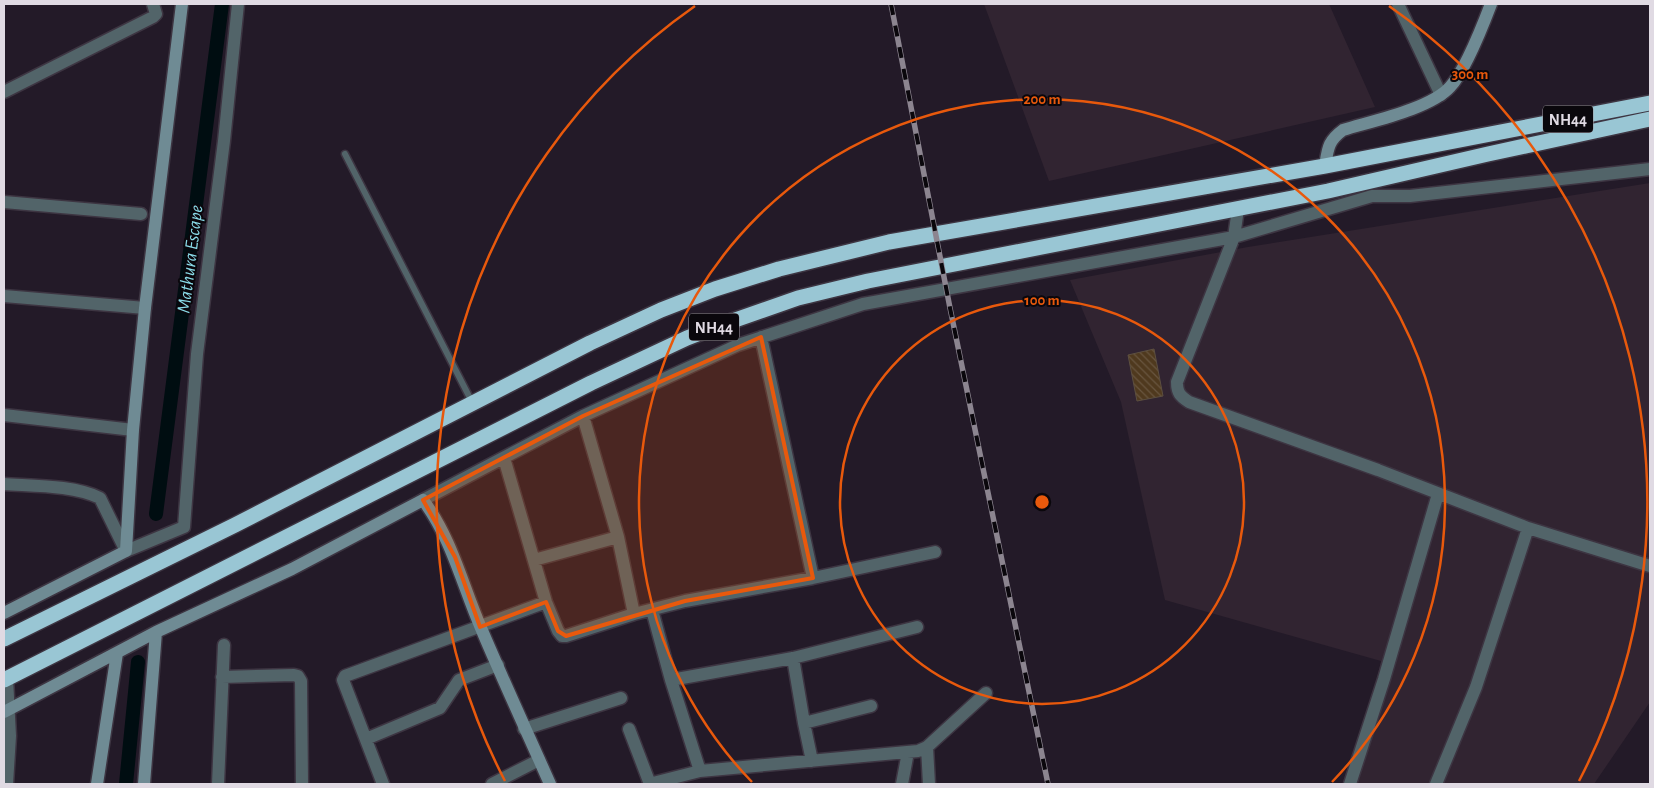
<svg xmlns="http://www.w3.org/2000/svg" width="1654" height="788" font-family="'Alegreya Sans',sans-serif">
<defs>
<pattern id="building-back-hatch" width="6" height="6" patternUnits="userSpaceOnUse" patternTransform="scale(1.25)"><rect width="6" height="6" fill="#4f391e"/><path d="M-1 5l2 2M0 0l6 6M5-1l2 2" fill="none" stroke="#68553f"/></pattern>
</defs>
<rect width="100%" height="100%" fill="#231a28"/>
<path fill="#312431" d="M984 4H1329L1375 107 1049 181Z
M1650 183V702L1594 784H1352L1381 661 1165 600 1121 402 1070 280 1248 247Z"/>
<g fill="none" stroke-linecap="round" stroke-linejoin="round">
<path stroke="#000d11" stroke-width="14" d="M156 514 222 4
M126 784 138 662"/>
</g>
<path fill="url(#building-back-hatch)" stroke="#5c4f40" d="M1154 349 1163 396 1137 401 1128 355Z"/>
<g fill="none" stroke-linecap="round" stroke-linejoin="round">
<g stroke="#3d3542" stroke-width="9">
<path id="lane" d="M345 154 472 402"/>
</g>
<g stroke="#3d3542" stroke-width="15">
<path id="street" d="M1398 4 1441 95
M4 92 153 17 156 14 153 4
M4 202 141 214
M1238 209 1234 237 1177 382C1177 393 1180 396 1189 402L1378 470 1528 528 1650 566
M4 296 145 308
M761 337 813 578
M4 415 133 430
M583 416 618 537 634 614
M504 458 546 602 558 631 562 636H566L634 614 685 601 813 578 935 552
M4 484C33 486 74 485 100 498L126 551 184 527 197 354 224 141 238 4
M423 500 583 416 738 345 863 304 1234 237 1372 196H1410L1650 169
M534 560 618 537
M652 610 671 680 700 771
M793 658 804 723 812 761
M222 677 294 675 298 676 301 681 302 784
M7 678 10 736 7 784
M671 680 793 658 917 627
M804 723 871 706
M524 729 621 698
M629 729 650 784
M366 739 440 708 459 680 498 665
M927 747 929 784
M218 784 224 645
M383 784 343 680 345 676 546 602
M492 784 539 760
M649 784 700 771 918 751 927 747 986 693
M902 784 908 752
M1350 784 1384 679 1438 494
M1436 784 1476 687 1528 528"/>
</g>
<g stroke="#3d3542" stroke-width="15">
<path id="secondary" d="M1325 166C1328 148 1328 141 1343 130 1372 121 1430 109 1450 87 1465 71 1483 25 1491 4
M4 613 126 551 133 430 145 308 182 4
M4 712 156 632 292 569 423 500C452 539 462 584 481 628 503 680 527 732 550 784
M97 784 117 653
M144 784 156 632"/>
</g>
<g stroke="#3d3542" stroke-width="18">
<path id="highway" d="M4 639 235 525 590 343 661 310 715 289 779 269 889 242 1325 166 1650 103
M4 680 591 383 687 338 718 326 798 298 868 281 1328 191 1488 154 1650 119"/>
</g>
<use href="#lane" stroke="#526469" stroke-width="6"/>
<use href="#street" stroke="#526469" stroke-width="12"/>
<use href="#secondary" stroke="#6f8b94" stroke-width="12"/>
<use href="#highway" stroke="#99c6d4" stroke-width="15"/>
<g stroke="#8c8590" stroke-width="5.5">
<path id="rail" d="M891 4 950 308 1048 784"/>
</g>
<use href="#rail" stroke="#0a070c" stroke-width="4" stroke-dasharray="11" stroke-linecap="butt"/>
</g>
<path fill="#e8590c" fill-opacity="0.2" stroke="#e8590c" stroke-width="4" stroke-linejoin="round" d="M761 337 813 578 685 601 566 636 558 631 546 602 480 627 455 557 423 500 583 416Z"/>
<g fill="none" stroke="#e8590c" stroke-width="2.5">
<circle cx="1042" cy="502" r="202"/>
<path d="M752 782A403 403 0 1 1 1332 782"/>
<path d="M505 781A605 605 0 0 1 695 6M1389 6A605 605 0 0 1 1579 781"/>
</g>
<g text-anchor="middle" stroke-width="4" stroke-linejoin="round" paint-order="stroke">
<g fill="#0a070c" stroke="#a09ba2" stroke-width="1">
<rect x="1543" y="105.5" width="50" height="27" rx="4"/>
<rect x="689" y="313.5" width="50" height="27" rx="4"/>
</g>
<g font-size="16" font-weight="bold" fill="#e0dae3">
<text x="1568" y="125">NH44</text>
<text x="714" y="333">NH44</text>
</g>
<g font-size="19" font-style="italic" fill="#8adbe8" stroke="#0a070c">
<text transform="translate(189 259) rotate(-83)" y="7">Mathura Escape</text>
</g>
</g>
<circle cx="1042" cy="502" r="8" fill="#e8590c" stroke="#0a070c" stroke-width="2.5"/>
<g font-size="15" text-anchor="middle" font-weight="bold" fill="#e8590c" stroke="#0a070c" stroke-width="4" stroke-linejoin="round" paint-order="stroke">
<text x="1470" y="79">300 m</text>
<text x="1042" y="104">200 m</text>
<text x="1042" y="305">100 m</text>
</g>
<rect width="1654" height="788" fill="none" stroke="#e0dae3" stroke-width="10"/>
</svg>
